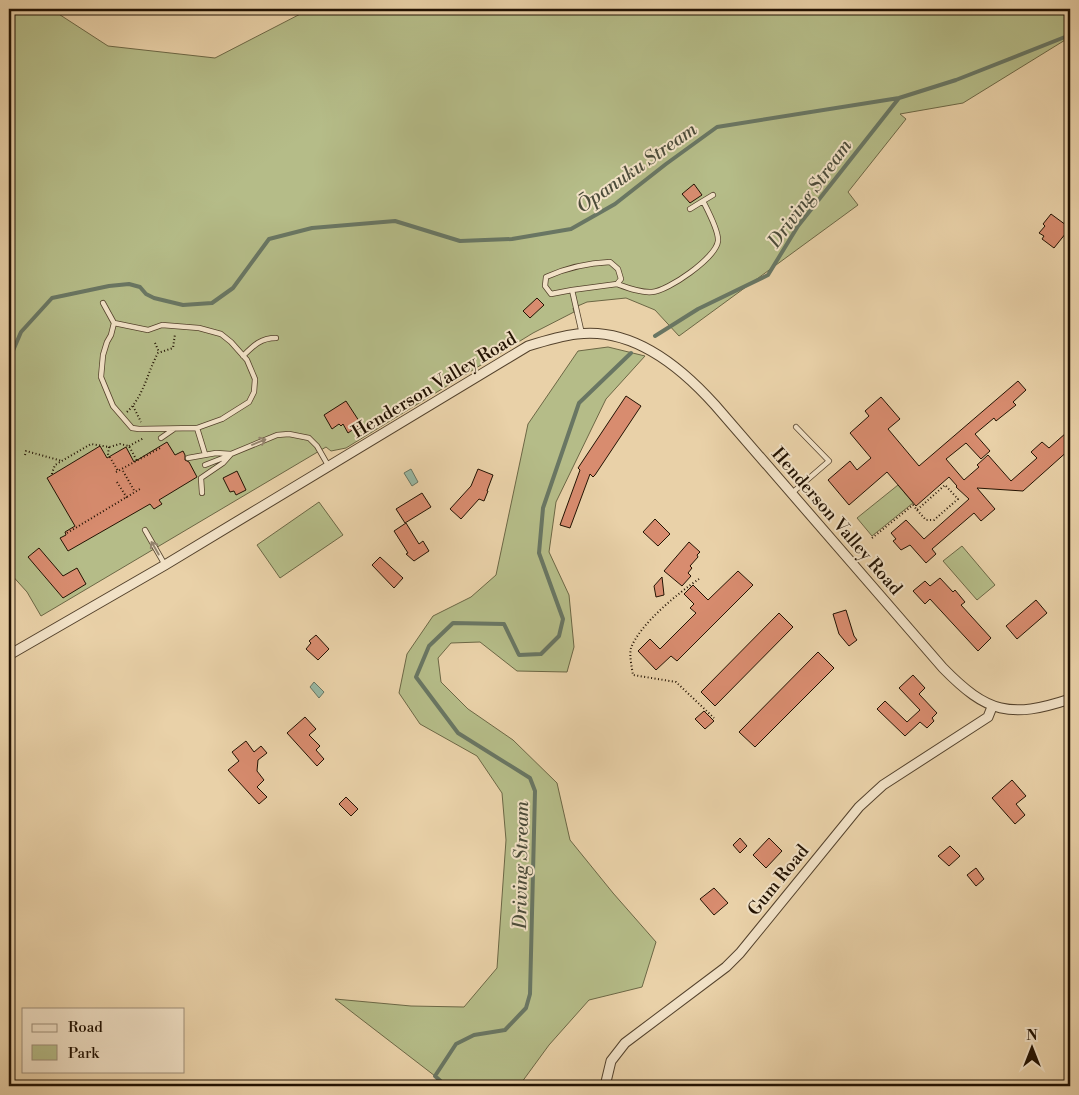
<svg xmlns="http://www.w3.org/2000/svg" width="1079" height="1095" font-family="'Libre Bodoni',serif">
<rect width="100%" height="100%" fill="#e9d1a8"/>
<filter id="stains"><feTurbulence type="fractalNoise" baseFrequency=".004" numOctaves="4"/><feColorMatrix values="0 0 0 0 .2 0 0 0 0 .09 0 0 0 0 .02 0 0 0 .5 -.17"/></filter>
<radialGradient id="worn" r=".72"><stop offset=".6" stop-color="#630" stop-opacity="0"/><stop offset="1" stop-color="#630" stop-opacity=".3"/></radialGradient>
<path fill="#b5bc88" stroke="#6c6745" d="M9 9H51L108 46 215 58 310 9H1070V37L963 103 900 114 906 119 848 192 858 205 679 336 655 310 626 298 587 302 573 308 574 312 533 333 346 448 331 451 326 447 41 616 27 592 9 572Z
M608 347 645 356 606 399 556 502 549 552 569 595 574 647 567 672 517 671 480 642 451 643 438 658 441 682 468 709 513 740 557 783 570 840 613 893 656 942 642 987 589 1000 549 1045 519 1086H446L435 1076 335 999 411 1006 464 1007 497 968 506 840 502 793 477 756 420 724 399 693 407 654 433 616 471 597 496 575 528 424 578 351Z
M898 485 913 503 872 536 857 518Z
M319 502 343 535 280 578 257 545Z
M962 546 995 585 977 600 943 561Z"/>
<path fill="#99b8a3" stroke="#697663" d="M411 469 418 482 412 486 404 473Z
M314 682 324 692 319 698 310 687Z"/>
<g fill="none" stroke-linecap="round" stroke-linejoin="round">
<path stroke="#697663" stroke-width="4" d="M655 336 698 309 768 275 798 226 899 98
M9 360 21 332 52 298 109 286 129 284 140 287 146 294 154 298 183 305 212 303 233 288 269 239 312 228 395 221 460 241 512 239 571 229 615 204 666 164 717 127 899 98 956 80 1070 35
M446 1086 435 1076 456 1044 474 1035 505 1030 526 1008 530 994 535 791 530 778 458 733 416 677 429 646 453 623 504 624 519 655 541 654 559 636 563 619 539 553 543 508 579 403 631 353"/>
</g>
<path fill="#d88c6f" stroke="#221202" d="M694 184 702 195 690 203 682 194Z
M1051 214 1070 228 1054 248 1042 239 1044 236 1039 233 1045 226 1043 224Z
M537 298 544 305 530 318 523 311Z
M1018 381 1026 390 1013 402 1016 405 996 421 994 418 975 434 990 451 981 459 966 443 946 459 964 480 979 467 977 465 988 455 1011 481 1037 458 1031 452 1042 442 1049 448 1066 433 1070 439V449L1023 491 977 488 995 509 981 521 974 513 932 549 936 554 926 563 910 545 901 550 893 541 896 539 891 533 906 520 924 539 969 499 956 487 957 486 949 477 916 506 887 472 849 505 828 480 850 461 857 470 871 458 850 433 869 416 865 411 881 397 900 419 888 429 919 466Z
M626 396 641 406 595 475 593 477 590 474 570 528 560 525 580 470 578 468Z
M346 401 361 424 348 433 343 424 341 426 339 424 332 429 324 415Z
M167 442 175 455 183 451 185 455V460L189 462 197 477 159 500 162 504 154 509 150 504 68 551 60 538 66 535 65 532 75 526 47 478 100 446 107 458 126 447 134 462Z
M478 469 493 475 487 491H488L484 501 479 499 461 519 450 509 471 486Z
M237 471 246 490 236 495 234 491 230 492 223 478Z
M422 493 431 507 405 523 396 509Z
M655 519 670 534 658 546 643 532Z
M406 523 419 544 423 541 429 551 414 561 406 554 408 553 394 531Z
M689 542 700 552 697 555 698 557 690 566 692 568 688 573 691 576 682 586 664 571Z
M39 548 63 576 77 568 86 584 63 598 28 557Z
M380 557 403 578 394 588 372 565Z
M738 571 753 585 677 661 671 656 656 670 638 651 650 639 660 649 696 613 690 608 694 604 684 594 693 585 708 600Z
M662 577 664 595 656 597 654 586Z
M940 578 953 592 955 590 965 602 961 605 991 638 978 651 930 599 925 604 913 591 925 581 930 586Z
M1036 600 1047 613 1017 639 1006 626Z
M846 610 854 636 857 640 849 646 839 634 833 614Z
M779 613 793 627 715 706 701 692Z
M316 635 329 649 318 660 306 649 311 643 309 641Z
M818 652 834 668 755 747 739 732Z
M913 675 925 688 919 694 937 713 932 718 934 721 927 728 920 722 905 736 877 709 885 701 907 722 920 710 899 688Z
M704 711 714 721 705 729 695 719Z
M305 717 316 729 309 735 320 746 316 750 324 759 317 766 287 733Z
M246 741 254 752 261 746 267 753 258 760 257 771 264 780 257 787 267 797 259 804 228 770 239 761 232 752Z
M1012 780 1026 796 1016 804 1025 815 1015 824 992 798Z
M346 797 358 809 351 816 339 804Z
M740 838 747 846 740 853 733 845Z
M769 838 782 851 766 868 753 855Z
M950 846 960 856 949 866 938 856Z
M976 868 984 879 976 886 967 875Z
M714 888 728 903 714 915 700 899Z"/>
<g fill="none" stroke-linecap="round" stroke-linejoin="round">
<g stroke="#54422c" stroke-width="6">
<path id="lane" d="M690 209 703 201
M617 284C628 288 641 293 652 292 668 291 716 258 718 241 719 231 708 211 703 201L713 195
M572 290 617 284 621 279 618 269 610 262C587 263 566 268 546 277L545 286 551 294 572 290 582 334
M103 303 114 323
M114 323 148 330 162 325 199 328 221 334 231 342 247 360 255 379 254 392 249 402 222 419 197 428 139 429 132 428 113 406 101 377 103 355 107 342 111 335Z
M243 356C254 345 261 338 276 338
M197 428 205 454
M161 438 174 429
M188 458 216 453 231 454
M205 465 228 456
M202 493 201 478 223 463 231 454 277 435 289 434 309 438 317 446 329 467
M792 493 829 461 796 427
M145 530 165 565"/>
</g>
<g stroke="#54422c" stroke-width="11">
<path id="street" d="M9 655 165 565 528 346C544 341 560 336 577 334 632 327 681 367 715 405L943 668C987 713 1010 719 1070 699
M605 1086 611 1061 625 1043 726 967 740 953 859 807 883 785 988 717 992 707"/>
</g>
<path stroke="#221202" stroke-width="2" stroke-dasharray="1 2.5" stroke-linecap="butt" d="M155 343 159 352
M133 406 141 422
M127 412C144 396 147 373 158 353L173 348 175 334
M129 446 144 438
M109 447 108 454 118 471
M25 455 26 451 62 461
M123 471 135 492
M116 472 162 447
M52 474V473L55 465 91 444 109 447 120 444 129 446 137 461
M117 482 127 498
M67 533 140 489
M872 538 913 505 917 510 945 485 958 499 934 520H926L917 510
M699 579C678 593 640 624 631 648 629 655 632 668 633 675L676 682 714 718"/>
<use href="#lane" stroke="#f1e1c6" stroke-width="4.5"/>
<use href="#street" stroke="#f1e1c6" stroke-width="9"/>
</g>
<defs><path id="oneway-shaft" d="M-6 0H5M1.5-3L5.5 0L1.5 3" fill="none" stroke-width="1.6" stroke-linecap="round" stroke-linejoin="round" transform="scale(1.25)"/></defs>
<g stroke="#94846e">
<use href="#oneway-shaft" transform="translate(259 442) rotate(-22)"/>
<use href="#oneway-shaft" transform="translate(155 548) rotate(-120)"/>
</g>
<g text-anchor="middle" stroke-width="4" stroke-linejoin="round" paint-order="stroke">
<g font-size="18" fill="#221202" stroke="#f1e1c6">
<text transform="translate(434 385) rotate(-31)" y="6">Henderson Valley Road</text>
<text transform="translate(837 521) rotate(49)" y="6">Henderson Valley Road</text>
<text transform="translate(778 880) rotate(-51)" y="6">Gum Road</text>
</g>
<g font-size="19" font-style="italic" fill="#4c4c3a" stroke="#f1e1c6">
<text transform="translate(636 167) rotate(-35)" y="7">Ōpanuku Stream</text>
<text transform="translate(809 193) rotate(-54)" y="7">Driving Stream</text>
<text transform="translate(520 865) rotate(-89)" y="7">Driving Stream</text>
</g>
</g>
<rect width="1079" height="1095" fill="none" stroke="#e9d1a8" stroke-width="30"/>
<rect x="10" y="10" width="1059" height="1075" fill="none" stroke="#221202" stroke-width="2.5"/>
<rect x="15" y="15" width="1049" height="1065" fill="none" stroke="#221202"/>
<rect x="22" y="1008" width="162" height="65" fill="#f1e1c6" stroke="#9e8e78"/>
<rect x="32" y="1024" width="25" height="8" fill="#f1e1c6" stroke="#9e8e78"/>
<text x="68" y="1032" font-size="15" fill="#221202">Road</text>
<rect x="32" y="1045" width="25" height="15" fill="#b5bc88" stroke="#9e8e78"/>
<text x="68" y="1058" font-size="15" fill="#221202">Park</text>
<g transform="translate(1032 1048)" stroke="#f1e1c6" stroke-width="4" paint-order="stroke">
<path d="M0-4L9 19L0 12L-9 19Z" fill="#221202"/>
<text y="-8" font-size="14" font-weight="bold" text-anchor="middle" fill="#221202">N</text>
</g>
<rect width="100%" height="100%" filter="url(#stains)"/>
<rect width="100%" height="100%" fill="url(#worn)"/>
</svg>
